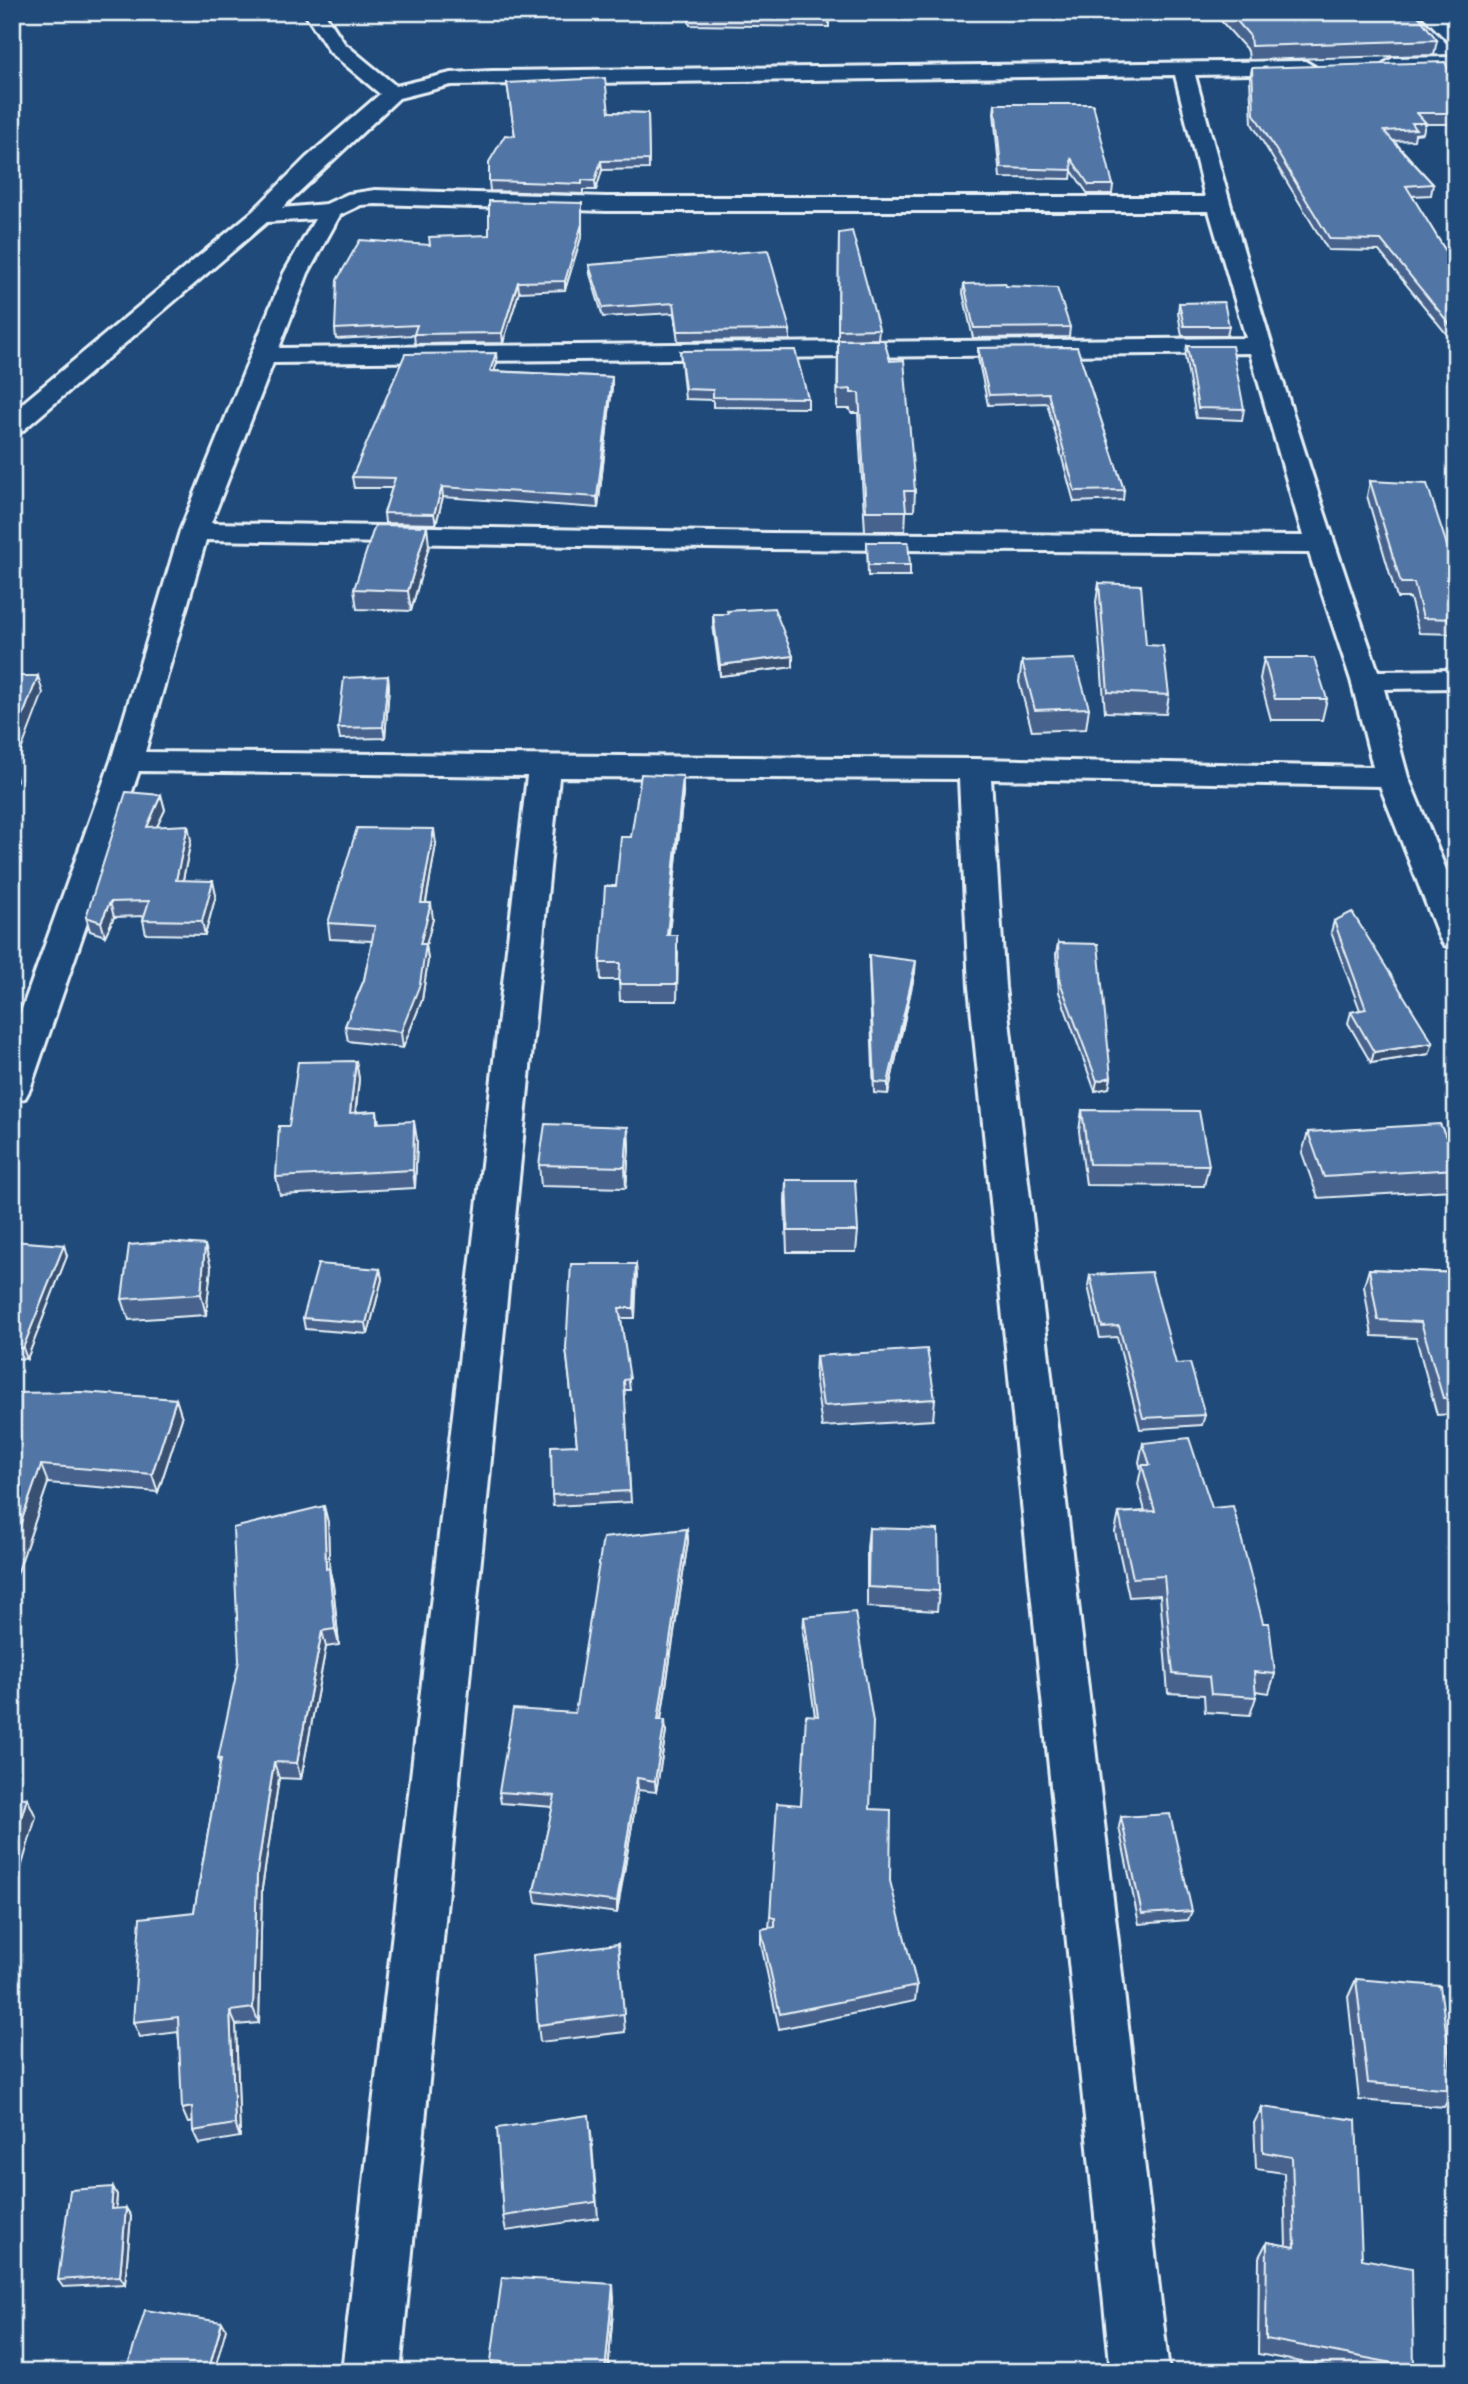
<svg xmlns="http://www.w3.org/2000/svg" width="1468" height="2384" font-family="Itim,sans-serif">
<rect width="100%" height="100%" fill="#1f4a7a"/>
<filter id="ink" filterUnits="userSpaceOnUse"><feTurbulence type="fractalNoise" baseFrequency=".0143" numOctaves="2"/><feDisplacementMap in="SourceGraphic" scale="14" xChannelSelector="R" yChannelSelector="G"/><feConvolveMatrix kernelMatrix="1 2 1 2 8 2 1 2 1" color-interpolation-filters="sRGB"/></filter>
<g filter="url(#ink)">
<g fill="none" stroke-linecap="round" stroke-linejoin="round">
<g stroke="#e8f1f8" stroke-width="6">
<path id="street" d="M304 12H324L344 43 396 86 451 73 492 71 1305 61 1315 67 1305 73 1195 75C1248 276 1309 473 1378 671L1456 670V688L1384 689 1408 777 1456 894V948L1444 945 1439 937 1380 786 991 779 1005 987 1169 2372H1111L969 987 959 779 559 777 400 2372H342L527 776 139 771 30 1089 25 1098 12 1102V1037L111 761 180 531 284 273 315 219 267 222 21 432 12 434V412L253 211 306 158 380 94 330 52ZM1175 75 1205 197H606L375 190 348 194 326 204 282 208 399 98 451 85ZM375 204 606 211H1209L1246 338 279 348 308 273 340 215 361 205ZM1250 353 1303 536 772 533 211 523 273 363ZM206 540 772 549 1309 553 1351 680 1373 767 974 759 145 752Z
M1419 12H1441L1456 27V44L1449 42Z
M1456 57V69L1393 70 1383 64 1393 58Z"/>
</g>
<use href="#street" fill="#1f4a7a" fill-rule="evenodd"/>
</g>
<path fill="#46648d" stroke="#e8f1f8" stroke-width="2" d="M687 12H829V27L690 25Z
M1213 12H1415L1437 40 1434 55 1249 60 1248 51Z
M1252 68 1456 84V124H1425L1423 133 1415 134 1414 140 1394 141 1433 184 1431 195 1412 196 1456 268V348L1449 337 1379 251 1328 250 1252 124 1250 78Z
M507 83 609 112 648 113 649 169 602 170 596 190H583V194L490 191 489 181 515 136Z
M995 104 1113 185 1112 194H1088L1072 171 1071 179 1000 178 994 113Z
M839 233 879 329 878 339 838 340Z
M582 234 565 290 519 292 503 343 415 344 414 335 336 339 335 329 430 245Z
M589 265 790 330V340L678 341 674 313 603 317 590 274Z
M964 284 1006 286 1070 327 1069 337 973 338 963 293Z
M1179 303 1229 326 1227 336H1182L1178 313Z
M838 340 915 491 914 511H906L905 531H865L858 413H851L850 409H837Z
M1187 346 1244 409 1242 420 1196 418 1185 356Z
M1077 347 1124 490 1123 500 1074 502 1047 403 988 405 978 358V348Z
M680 351 808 398V408L713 407V400L685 399Z
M497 363 494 371 612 377V387L598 508 443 497 436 524 385 523 384 513 392 488H354L352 477Z
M1370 481 1456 573V634L1419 633 1410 598H1397L1367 496Z
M867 542 910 565V576H868Z
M429 546 411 611 357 609 354 589Z
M1099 583 1146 645 1169 695 1166 714 1105 712 1096 602Z
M713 614H727L793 667 720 676 713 625Z
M1264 658 1327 699 1322 720H1271L1260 679Z
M1022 661 1089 708 1086 729 1032 731 1019 682Z
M388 676 389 687 385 738 340 739 338 728Z
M683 793 669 935 678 952 677 1001H620L619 980H601L600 963 631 837Z
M161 795 165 810 157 826 191 840 183 880 216 895 205 935 146 934 143 920 144 916 114 917 105 936 90 931 86 917Z
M436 844 426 903 433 919 426 944 428 960 422 1000 403 1048 348 1041 345 1026 364 980 372 941 330 939 328 923Z
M1334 921 1429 1054 1371 1063 1348 1023 1351 1012 1360 1010 1331 932Z
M1058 943 1111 1077 1109 1088 1095 1091 1059 992 1056 954Z
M869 955 915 972 888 1094 874 1093 869 966Z
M356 1061 359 1079 356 1112 377 1111 379 1123 417 1140 415 1188 280 1195 276 1177 289 1126Z
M1082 1110 1209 1165 1204 1186 1086 1185 1079 1131Z
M628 1127 629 1148 626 1188 541 1186 539 1165Z
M1308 1132 1456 1158V1182L1453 1190 1318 1198 1302 1153Z
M786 1180 858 1231 856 1252H787L785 1201Z
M12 1241 67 1256 27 1359 12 1358Z
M636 1264 635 1318H621L630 1390H624L631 1502 553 1506 552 1495 577 1445 566 1348Z
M211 1267 206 1315 129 1320 122 1299Z
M380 1269 382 1279 368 1334 305 1329 303 1318Z
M1369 1269 1456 1273V1435L1453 1414 1437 1415 1416 1338 1372 1336 1364 1286Z
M1090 1275 1205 1415 1202 1425 1140 1429 1117 1337 1100 1338 1088 1286Z
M816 1356 935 1399 933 1420 822 1427 815 1377Z
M12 1393 176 1399 182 1418 158 1492 48 1483 16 1577H12Z
M1143 1443 1212 1508 1275 1674 1269 1693 1256 1691V1697L1250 1715 1205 1712 1204 1695 1168 1693 1160 1595 1129 1597 1115 1532 1119 1513 1145 1511 1138 1484 1141 1470 1139 1462Z
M328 1522 329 1568 333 1585 339 1645 326 1647 301 1779 279 1778 262 1888 259 2023 236 2025 240 2137 199 2144 193 2131V2122L188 2123 178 2032 140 2037 133 2022 194 1912 220 1765 218 1759Z
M869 1528 939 1591 937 1611 867 1607V1548Z
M687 1529 688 1541 661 1720 666 1732 656 1792 638 1790 617 1913 536 1902 534 1891 553 1807 501 1803 499 1792 575 1713Z
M804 1617 870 1809 917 1986 915 2001 779 2029 761 1944V1929L769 1928 770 1917 801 1805 815 1716 803 1634Z
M1121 1817 1192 1911 1188 1920 1139 1924 1119 1827Z
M618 1944 625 2032 540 2042 538 2025Z
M1356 1979 1454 2090 1444 2107 1359 2100 1348 1997Z
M1262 2107 1362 2259 1414 2367 1411 2372H1355L1258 2354 1259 2257 1267 2242 1286 2246 1284 2173 1256 2169 1254 2123Z
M591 2132 598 2218 506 2231 503 2216Z
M113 2187 117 2195 116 2209 131 2216 125 2284 63 2287 58 2280Z
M614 2298 608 2372H494L491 2361Z"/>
<path fill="#395173" stroke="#e8f1f8" stroke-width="2" d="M601 161 602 170 596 190 595 181Z
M582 203V234L565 290V281Z
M518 282 519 292 503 343 502 333Z
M496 353 497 363 491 381 490 371Z
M612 377V387L598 508 597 497Z
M442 487 443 497 436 524 434 514Z
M427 526 429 546 411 611 408 591Z
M793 656V667L720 676V665Z
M38 676 43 693 14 769 17 780 12 793V744Z
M388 676 389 687 385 738 383 727Z
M683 776V793L667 952V935Z
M161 795 165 810 150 841 147 827Z
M188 825 191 840 180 894 176 880Z
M434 829 436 844 423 918 421 903Z
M213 881 216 895 205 935 202 921Z
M110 902 114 917 105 936 101 922Z
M431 903 433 919 422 960 420 944Z
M426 944 428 960 422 1000 403 1048 401 1032Z
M916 961 915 972 888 1094V1083Z
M1433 1043 1429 1054 1371 1063 1374 1052Z
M356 1061 359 1079 353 1131 350 1113Z
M1111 1077 1109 1088 1095 1091 1097 1081Z
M414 1121 417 1140 415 1188 413 1170Z
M628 1127 629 1148 626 1188 625 1167Z
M64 1245 67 1256 27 1359 23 1348Z
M205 1245 211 1267 206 1315 201 1294Z
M636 1264 637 1275 635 1318 634 1308Z
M380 1269 382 1279 368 1334 366 1323Z
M176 1399 182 1418 158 1492 152 1474Z
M41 1465 48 1483 16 1577 12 1568V1548Z
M324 1506 328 1522 330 1586 326 1569Z
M687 1529 688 1541 659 1731 658 1720Z
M329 1568 333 1585 339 1645 335 1629Z
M322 1631 326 1647 301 1779 297 1763Z
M665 1720 666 1732 656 1792 655 1781Z
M274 1762 279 1778 262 1888 259 2023 253 2008 257 1873Z
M637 1778 638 1790 617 1913V1902Z
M27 1798 36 1817 12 1899V1848Z
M230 2011 236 2025 240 2137 235 2124Z
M192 2107 198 2121 188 2123 182 2109Z
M113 2187 117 2195 115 2217 111 2209Z
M126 2208 131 2216 125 2284 120 2276Z
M613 2284 614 2298 608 2372H605Z
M222 2322 226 2329 214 2372H208Z"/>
<path fill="#5174a4" stroke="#e8f1f8" stroke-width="2" d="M729 12H829V14Z
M1229 12H1415L1437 40 1251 46 1250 36Z
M1445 62 1456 84V113H1417L1426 123H1412L1416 129 1384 131 1433 184 1406 186 1456 268V332L1381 240 1330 239 1254 114 1252 68Z
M605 78 609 112 648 113 649 160 601 161 595 181 582 180V184L489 181V162L505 135 515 136 507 83Z
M995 104H1093L1113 185H1089L1071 158 1072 170 1001 168Z
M489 201 582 203V224L565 281 518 282 502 333 414 334 417 325 335 329 337 280 360 240 430 245 429 237 489 235Z
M852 231 879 329 838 330 839 233Z
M768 250 790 330 678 331 674 303 603 308 589 265Z
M1005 283 1006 286 1057 288 1070 327 974 328 964 284Z
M1224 302 1229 326H1184L1179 303Z
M838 340H884L890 361 904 360 915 491H904L906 511H866L859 393H851V389L838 390Z
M1187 346H1232L1244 409 1198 408Z
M1077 347 1124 490 1075 491 1048 393 989 395 978 348Z
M795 350 808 398 713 397V390L685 389 680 351Z
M496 353 490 371 612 377 597 497 442 487 434 514 384 513 395 478 352 477 405 354Z
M1370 481 1427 484 1456 573V619L1423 618 1414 583H1401Z
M375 525 427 526 408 591 354 589Z
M867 542H908L910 565H868Z
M1099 583 1141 585 1146 645 1163 646 1169 695 1108 692Z
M774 608 793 656 720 665 713 614H728L727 611Z
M1264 658H1314L1327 699H1275Z
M1075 659 1089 708 1035 710 1022 661Z
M12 676H38L12 744Z
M388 676 383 727 338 728 344 678Z
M641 774 683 776 667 935H677V984H619L620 963H600L605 886H616L621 837H631Z
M126 792 161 795 147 827 188 825 176 880 213 881 202 921 143 920 149 901 110 902 101 922 86 917Z
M357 828 434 829 421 903H431L420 944H426L420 984 401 1032 345 1026 364 980 375 926 328 923Z
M1352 912 1433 1043 1374 1052 1351 1012 1366 1009 1334 921Z
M1058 943 1098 944 1111 1077 1097 1081 1060 982Z
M869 955 916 961 888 1083 875 1082Z
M356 1061 350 1113 377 1111V1123L414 1121 413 1170 276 1177 279 1126H289L298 1062Z
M1082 1110 1199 1111 1209 1165 1089 1164Z
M545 1124 628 1127 625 1167 539 1165Z
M1440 1124 1456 1158V1169L1324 1177 1308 1132Z
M786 1180H855L858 1231H788Z
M12 1241 64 1245 23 1348H12Z
M166 1242 205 1245 201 1294 122 1299 129 1245Z
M318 1264 380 1269 366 1323 303 1318Z
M571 1264H636L634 1308H619L630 1379 624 1380 630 1491 552 1495 551 1446 577 1445 566 1348Z
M1369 1269 1456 1273V1398H1443L1421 1322 1378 1320Z
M1151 1272 1176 1364 1190 1363 1205 1415 1143 1418 1119 1326 1102 1327 1090 1275Z
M927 1349 935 1399 823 1406 816 1356Z
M82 1392 176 1399 152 1474 41 1465 12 1548V1393Z
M1189 1438 1212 1508 1233 1506 1263 1623H1269L1275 1674 1254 1672 1256 1697 1211 1694 1209 1677 1173 1674 1164 1576 1133 1578 1119 1513 1155 1511 1142 1465H1150L1143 1443Z
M324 1506 326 1569 329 1568 335 1629 322 1631 297 1763 274 1762 257 1873 253 2008 230 2011 235 2124 193 2131 192 2107 182 2109 178 2017 133 2022 140 1918 194 1912 221 1759H218L239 1661 233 1528Z
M869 1528 938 1530 939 1591 868 1587Z
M687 1529 658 1720H665L655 1781 637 1778 617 1902 534 1891 555 1796 499 1792 513 1709 575 1713 603 1538Z
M855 1612 873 1722 870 1809 891 1810 890 1881 917 1986 780 2014 761 1929 775 1927V1918L770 1917 777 1803 801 1805 806 1715 818 1716 804 1617Z
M12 1797 27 1798 12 1848Z
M1170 1814 1192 1911 1142 1914 1121 1817Z
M618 1944 624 2014 538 2025 533 1955Z
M1356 1979 1440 1986 1454 2090 1368 2083Z
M1262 2107 1356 2120 1362 2259 1412 2268 1414 2367 1266 2339 1267 2242 1295 2247 1292 2157 1263 2152Z
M589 2115 596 2202 503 2216 497 2128Z
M113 2187 111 2209 126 2208 120 2276 58 2280 70 2190Z
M502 2277 613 2284 605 2372H501L503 2362 491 2361Z
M145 2310 222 2322 208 2372H126Z"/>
</g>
<rect width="1468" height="2384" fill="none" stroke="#1f4a7a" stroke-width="42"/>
<rect x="21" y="21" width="1426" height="2342" fill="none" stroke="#e8f1f8" stroke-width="2.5" filter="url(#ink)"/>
</svg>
